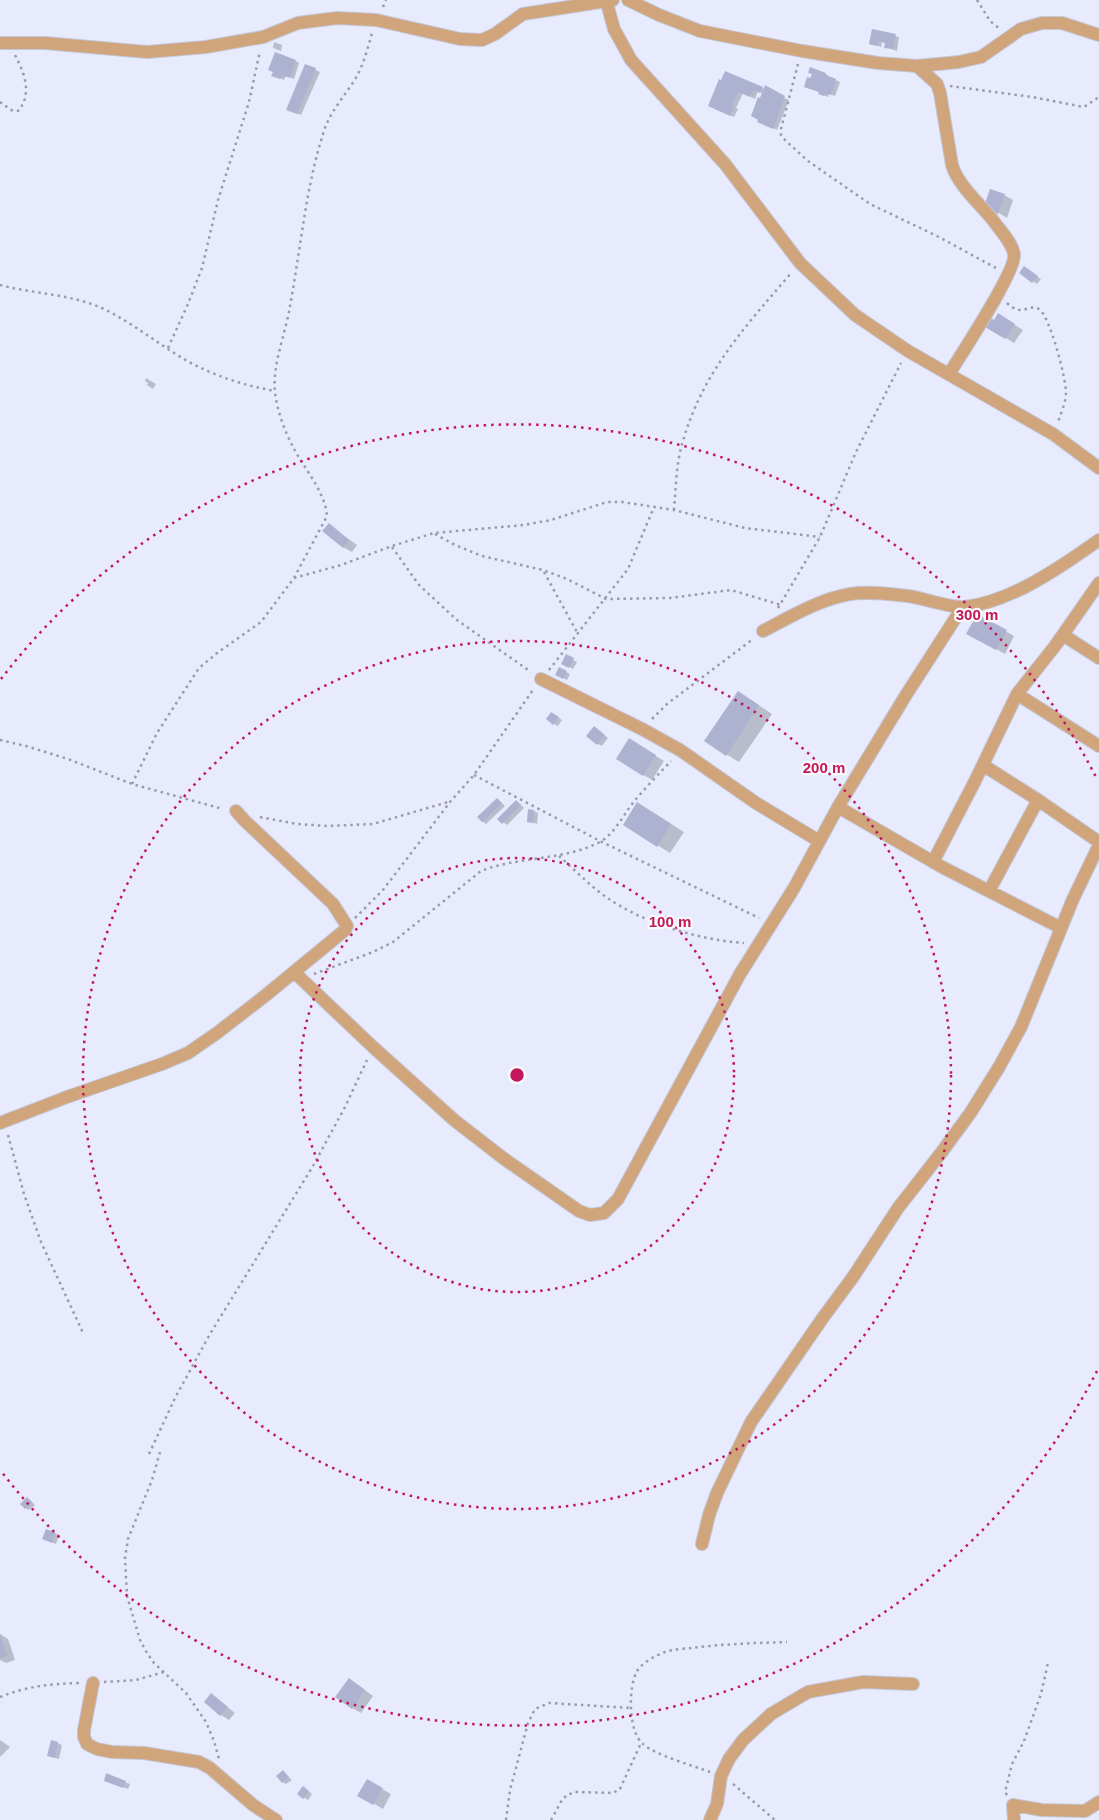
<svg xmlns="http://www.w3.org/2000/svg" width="1099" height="1820" font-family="Helvetica,sans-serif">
<rect width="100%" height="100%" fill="#e8ebfe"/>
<path fill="#0003" d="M873 31 899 37 897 51 885 47 886 43 882 42 881 47 870 44Z
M274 42 282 45 281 51 273 48Z
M296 61 299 63 294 79 286 76 284 80 277 77Z
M306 65 320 72 301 115 291 111Z
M826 74 829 77 840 82 835 96 829 94 828 97 820 94Z
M720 81 762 88 789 100 777 130 762 123 763 94 758 91 755 99 743 93 736 108 738 109 734 117 713 107Z
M1004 195 1013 200 1007 218 986 205Z
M1028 270 1041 279 1037 284 1020 273Z
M998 315 1023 330 1014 343 987 326 995 322Z
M146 378 156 384 153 389 147 385 148 383 145 381Z
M329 525 357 545 352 552 343 547Z
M978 616 1014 636 1005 654 968 633Z
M566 656 577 662 573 669 562 663Z
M559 668 570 674 567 680 556 674Z
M751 700 772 714 739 762 726 754Z
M556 716 562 720 558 726 554 724Z
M598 730 608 738 602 746 598 744Z
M630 740 664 761 652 780 617 759Z
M497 799 505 806 486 824 482 821Z
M520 804 524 808 507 825 499 819Z
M534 811 538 813 537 824 528 821Z
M651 811 684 832 670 853 657 845Z
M31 1501 35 1505 29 1510 25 1508Z
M47 1530 59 1535 56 1544 48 1541Z
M0 1634 8 1639 15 1660 6 1663 0 1660Z
M358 1685 373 1696 361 1713 352 1708Z
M212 1695 235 1713 229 1720 221 1715Z
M0 1740 10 1747 0 1757Z
M52 1741 62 1745 59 1759 49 1756Z
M283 1772 292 1780 286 1784 282 1782Z
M107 1775 130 1784 128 1789 109 1782Z
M368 1781 391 1794 383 1809 359 1795Z
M307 1790 312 1794 308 1800 299 1794Z"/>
<path fill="#adb2d0" d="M872 29 896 34 893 49 884 48 885 43 878 41 877 46 869 44Z
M275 52 296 60 290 78 282 75 280 79 271 76 273 72 268 70Z
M305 64 316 68 297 114 286 110Z
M810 67 826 73V75L836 79 831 95 825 93 824 96 818 94 819 92 804 87 807 77 810 78 812 74 808 73Z
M725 71 763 87 760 93 754 90 750 97 738 92 732 105 734 106 730 116 708 106 719 79 721 80Z
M765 85 785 96 773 129 757 122 758 120 751 116 758 97 760 98Z
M990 189 1005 194 998 214 992 212 993 209 984 206Z
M1024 266 1038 276 1032 283 1019 273Z
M998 313 1015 324 1005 339 985 327 991 318 994 320Z
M329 523 349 540 343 548 322 531Z
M977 614 1007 630 996 650 966 634Z
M566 654 574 658 569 668 561 664Z
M559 667 567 671 563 679 555 675Z
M738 691 759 705 726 756 704 741Z
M551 712 559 717 553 725 546 719Z
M594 726 605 735 597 745 586 736Z
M629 738 656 755 643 776 616 759Z
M497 798 502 803 482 822 477 817Z
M516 800 521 805 502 824 497 819Z
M637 802 671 824 657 847 623 825Z
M528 809 534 810 533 823 527 822Z
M27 1497 32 1502 25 1509 20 1504Z
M46 1529 55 1532 52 1543 42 1539Z
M0 1634 7 1656 0 1658Z
M349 1678 365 1690 352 1709 335 1697Z
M211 1693 228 1707 220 1716 204 1702Z
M51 1740 58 1742 55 1758 47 1756Z
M283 1770 289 1777 282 1783 276 1776Z
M106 1773 126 1781 123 1788 104 1781Z
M367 1779 383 1788 373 1805 357 1796Z
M303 1786 309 1791 303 1799 297 1794Z"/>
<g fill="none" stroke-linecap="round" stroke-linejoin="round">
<g stroke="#c3c6d8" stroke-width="14">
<path id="minor" d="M606 0 614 29 631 60 725 164 800 263 855 315 908 351 1053 434 1099 468
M628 0 659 15 700 31 802 51 878 63 917 66 959 62 981 57 1021 29 1042 23H1062L1099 35
M0 43H45L147 52 206 47 263 37 298 23 337 18 376 20 460 39 482 40 495 34 523 14 613 0
M917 66 937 84 940 93 952 165C958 185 978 202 992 219 999 229 1012 242 1014 254 1017 270 960 356 949 374
M763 631C790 617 820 599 850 594 868 591 890 594 908 596 922 598 952 608 964 607 1011 602 1061 567 1099 540
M1063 635 1099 658
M541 679 642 729 680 750 756 803 819 841
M1017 694 1099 746
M983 765 1038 800 1099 842
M838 807 942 867 1061 928
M933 862 975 781 1017 694 1055 646 1099 583
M989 891 1038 800
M294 972 373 1047 454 1120 503 1158 579 1211 590 1215 604 1213 618 1199 740 974 794 888 838 807 906 695 962 608
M0 1123 67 1097 162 1064 188 1053 217 1033 266 995 345 930 347 926 333 904 245 821 236 811
M702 1544 709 1515 717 1493 751 1422 822 1319 853 1277 898 1208 941 1153 971 1112 999 1067 1021 1027 1073 899 1099 845
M93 1683 84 1730V1737L87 1744 97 1749 112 1752 144 1753 199 1762 210 1768 253 1805 276 1820
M710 1820 717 1804 721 1776 729 1759 743 1740 771 1714 808 1692 863 1682 913 1684
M1014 1820 1013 1805 1042 1810 1085 1811 1099 1802"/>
</g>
<path stroke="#999bab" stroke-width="2.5" stroke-dasharray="2.5 4" stroke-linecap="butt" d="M977 0 990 21 1000 29
M383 7 386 0
M798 64 781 129V135L785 140 808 161 870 204 937 236 996 268
M950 86 1032 97 1084 107 1099 97
M0 102 11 110 18 111C33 94 24 72 15 55
M0 285C34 294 72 294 104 309 132 323 156 342 182 358 211 375 242 385 275 391
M1007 303C1023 318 1028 303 1039 309 1050 316 1066 379 1066 392 1066 402 1061 413 1058 422
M168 348 188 304 202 268 218 200 249 102 260 51
M674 510C676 487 676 463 683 441 703 371 746 326 792 272
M435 534 455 545 482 556 543 570 567 579 606 599 670 598 731 590 781 605
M392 547 419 585 457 620 531 672
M544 572 578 634
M294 578 341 565 392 546 434 533 524 525 551 520 607 502H622L674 510 745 528 820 537
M778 608 820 537 856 452 901 363
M549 670 628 569 654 507
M652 719 667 704 753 639
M0 740 26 746 68 759 132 784 223 809
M474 775 600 841 759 918
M132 784 157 733 199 668 217 653 261 622 294 578 327 516C325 492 306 471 294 449 285 432 277 411 275 392 272 365 286 332 290 306 301 247 306 184 325 128 332 109 347 93 357 76 364 63 368 47 372 33
M260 817 297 824 327 826 373 824 448 802
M559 856C574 869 589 885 606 897 643 923 699 940 744 943
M355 918 383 890 450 802 474 775 533 690
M314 974 373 952 393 942 481 871C519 856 563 861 600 842 615 833 622 817 632 804 644 789 658 775 671 761
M8 1135 24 1194 41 1242 84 1335
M160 1452 152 1480 128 1539 125 1558 127 1596 140 1640 147 1653 154 1663 186 1693 206 1722 214 1741 219 1759
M149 1454 175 1398 210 1334 313 1166 345 1107 367 1060
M104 1682 136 1680 164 1672
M0 1697C28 1686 49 1684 79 1683
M710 1772C694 1766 655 1755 643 1744 628 1732 628 1687 637 1671 643 1662 655 1656 665 1652 673 1649 683 1649 691 1648 723 1644 755 1643 787 1642
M733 1784 775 1820
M1007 1795 1005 1792 1012 1764 1024 1741 1041 1694 1048 1663
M506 1820 510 1790 528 1723 535 1709 549 1703 631 1708
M551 1820 562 1800 567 1795 575 1792 613 1793 620 1789 641 1743"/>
<use href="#minor" stroke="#d0a57b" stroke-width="12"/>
</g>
<g fill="none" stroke="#c2185b" stroke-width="2.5" stroke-dasharray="2.5 5">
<circle cx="517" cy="1075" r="217"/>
<circle cx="517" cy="1075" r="434"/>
<path d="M1097 1371A651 651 0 0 1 1 1471M1 679A651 651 0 0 1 1097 779"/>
</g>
<circle cx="517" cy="1075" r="8" fill="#c2185b" stroke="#f9f9f9" stroke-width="2.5"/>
<g font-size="15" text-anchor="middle" font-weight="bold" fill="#c2185b" stroke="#f9f9f9" stroke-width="4.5" stroke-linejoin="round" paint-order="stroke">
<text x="977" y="620">300 m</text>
<text x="824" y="773">200 m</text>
<text x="670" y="927">100 m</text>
</g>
</svg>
